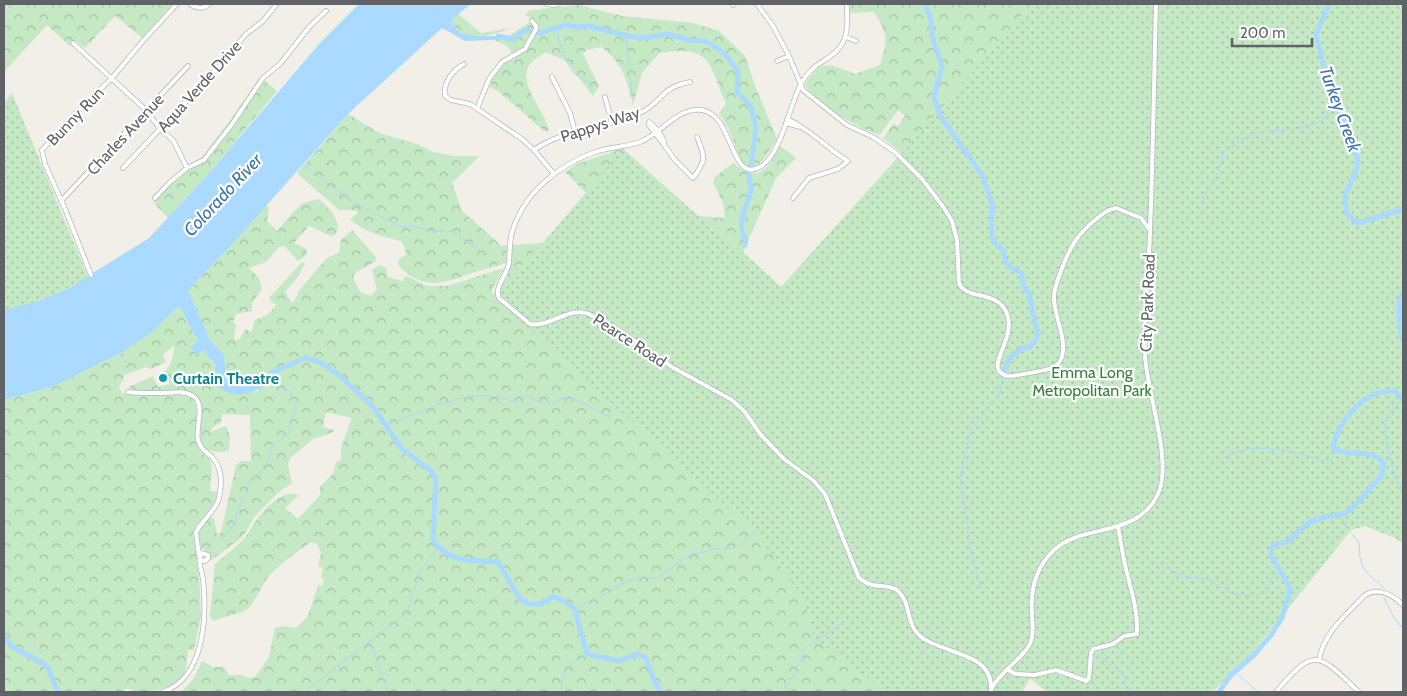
<svg xmlns="http://www.w3.org/2000/svg" width="1407" height="696" font-family="Cabin,sans-serif">
<defs>
<pattern id="forest-crowns" width="20" height="18" patternUnits="userSpaceOnUse" patternTransform="scale(1.25)"><rect width="20" height="18" fill="#c5e8c5"/><path d="M2 6a3 3 0 1 1 6 0M12 15a3 3 0 1 1 6 0" fill="none" stroke="#a3c0a4"/></pattern>
<pattern id="park-dots" width="8" height="8" patternUnits="userSpaceOnUse" patternTransform="scale(1.25)"><rect width="8" height="8" fill="#c5e8c5"/><path d="M2 2h.1M6 6h.1" fill="none" stroke="#a3c0a4" stroke-width="1.8" stroke-linecap="round"/></pattern>
</defs>
<rect width="100%" height="100%" fill="#f1efe8"/>
<path fill="url(#forest-crowns)" d="M4 4H173L142 38 115 16 85 48 76 41 70 46 47 25 5 71Z
M850 4H1403V543L1393 537 1365 526 1351 530 1253 652 1212 692H1047L1030 678 1022 692H179C191 686 197 673 202 661L213 667H224L229 675H241L248 678 255 677 269 657 275 628 284 626 296 628 308 616 318 585 322 586 324 579 321 578 323 568 318 566 321 553 317 544 311 542C299 550 274 568 266 580 259 590 256 602 246 610 241 613 221 618 213 621L210 616 215 564C226 555 238 546 247 535 251 530 253 524 257 519 267 507 282 489 299 495L285 508 298 519 320 495V487L333 474 336 463 341 459V448L352 418 326 412 323 427 335 430 331 433 313 439 290 458 288 465 292 483 280 491 254 517 246 532 240 539 210 561V554C200 547 199 546 198 533L210 517 214 518 217 534 221 533 236 465 241 461H251L250 415 222 414 221 422 212 428 210 432 226 426 230 436 229 450C222 454 210 451 203 448L199 434 201 421 199 399 196 395 180 390 141 392 130 390 129 387 153 376 158 387 170 384 165 372C172 363 174 356 174 345L163 355 166 362 151 369 146 367 125 375 119 387 122 393 180 395 193 398 195 401 198 419 195 436 196 443 200 451 210 459 212 468 210 491 217 492V500L196 526 193 533 199 571 201 616 194 650H188C187 658 187 671 182 678 172 692 147 692 132 692L131 689H125V692H4V400L52 387 121 353 152 332 178 307 183 311 188 324 198 340 190 347C194 348 199 348 203 350 213 354 217 368 215 378L232 394 258 391 276 371C260 377 242 388 226 380L224 354 210 340 188 290 226 251 265 206 269 207 267 221 277 231 297 208 303 203 319 199C329 209 342 219 336 234L331 236 309 226 294 243 306 249 307 255 298 261 284 246 279 247 266 262 249 268 259 278 262 289 252 303V311L236 314 233 322 236 324 234 339 238 341 246 329 252 332 254 321 269 314 277 304 272 303 269 298 302 262 305 264 297 278 285 292 292 303 298 295 297 293 327 258 339 253 341 240 352 230 375 256 376 261 356 272 353 277 360 292 371 296 377 290 372 270 379 265 386 268 388 277 402 281 406 276 427 286H447L504 268 492 290 493 295C512 275 509 271 512 245L543 243 586 193 565 172 579 163 621 149H623L698 216 725 218 723 203 713 182 715 177 733 163C758 184 768 170 780 146L796 158 776 178 743 252 781 287 902 153 883 138 894 123 898 126 905 116 898 110 880 135C856 127 819 106 805 85 820 58 831 64 855 74L880 65C888 39 888 35 874 12L850 13Z
M578 5 622 16 693 23 719 31 745 56 754 83 777 139C772 146 767 155 761 162 742 180 736 145 731 134 728 127 723 120 719 113L726 104C708 61 711 45 659 53L642 73 633 105C626 78 624 66 602 47L586 50 583 54 599 86 593 96 566 61 546 52C542 55 537 57 533 61 512 79 546 110 549 131H544L499 92 490 87 492 79 506 62 527 51 539 27 535 20 525 15 530 10Z
M458 14 481 33 511 28C493 35 460 46 451 20Z
M529 23H532L534 30C528 39 524 50 512 53 508 45 502 43 493 40L508 36Z
M260 77 277 91 205 178 168 218 154 203 167 183 183 168 201 158 229 122Z
M348 114 379 133 417 144 433 152 454 156H479L452 183 462 211 502 246 507 245 506 263C495 266 483 270 472 273 442 284 423 291 398 265L399 259 406 255 405 248 401 241C382 236 365 233 350 219L359 212 353 210H339L297 173Z"/>
<path fill="url(#park-dots)" d="M1032 4H1403V543L1393 537 1365 526 1351 530 1253 652 1212 692H1047L1030 678 1022 692H886L814 638 804 599 756 533 492 296 543 243 623 149 698 216 742 252 781 287 902 153Z
M12 93 88 277C63 292 33 307 4 310V103Z"/>
<path fill="#aadaff" d="M359 4H471L451 20C459 44 486 33 504 37L493 40 465 41 442 28 348 114 226 251 188 290 210 340 224 354 226 380C242 388 261 377 276 371V379C264 388 248 396 233 394 228 393 222 389 217 387L215 378V364L204 350 197 355 190 347 198 340 188 324 183 311 178 307 152 332 121 353 52 387 4 400V310L39 301 69 288 149 238 205 178 319 44Z"/>
<g fill="none" stroke-linecap="round" stroke-linejoin="round">
<path stroke="#aadaff" stroke-width="1" d="M555 28C560 42 565 65 576 75 581 80 588 80 593 85
M626 35 632 96
M302 164 355 203 401 227 413 226 428 230 447 232 454 231 469 244 484 252
M1202 202C1210 183 1222 174 1223 152L1250 135 1261 132 1297 129 1323 120 1331 107 1336 102
M1403 398 1387 417 1384 428 1394 475 1401 487 1403 498
M386 425C418 414 456 393 491 396 498 397 506 400 514 401H517L521 397C530 397 536 401 544 403 555 404 558 398 567 398 580 399 597 413 611 417
M1224 457C1232 454 1241 450 1250 449 1269 446 1306 453 1323 461L1333 458 1335 450
M1341 515 1346 527
M1351 533 1359 543 1360 558 1363 567 1367 573 1384 588
M222 539 232 527 251 479 260 473 268 461 272 446 289 433 291 427V418L296 406 289 390 268 384
M1166 567 1182 576 1207 579 1233 594 1254 596 1267 591 1272 577 1279 570
M982 590 971 552 960 477 971 430 1000 393 1002 378
M1384 598 1393 616 1403 629
M574 608 592 602 619 585 638 578H657L692 554 704 552 713 549H729L743 543 754 533
M370 641 388 692
M1097 654 1116 670 1122 672 1125 679V685L1135 692
M1235 672 1258 692
M305 692 323 677 406 614 422 568 438 548
M562 692C558 672 571 663 587 654
M786 692 785 682 794 676 797 666 802 661 803 651 809 645H812L840 624H844"/>
<path stroke="#aadaff" stroke-width="5" d="M925 4 931 21 932 36 942 66 934 97 941 117 982 175 993 206 991 221 992 237 997 245 1003 250C1005 265 1007 266 1021 273L1024 288 1030 294C1028 308 1040 328 1037 337 1035 341 1032 344 1030 347L1022 348 1009 359 1004 372
M1329 4 1316 34 1317 39 1326 76 1332 87 1342 120 1358 160 1356 171 1345 195 1346 212 1350 217 1358 223 1403 209
M537 32 541 33 565 25 577 27 589 26 628 36 644 38 667 34 689 40 706 41 724 53 738 71 737 92 751 107 756 127 751 165
M498 36 512 39C521 35 522 27 533 31
M745 245 746 240C735 224 747 207 751 190 752 185 748 179 749 174
M1403 292C1396 308 1399 325 1403 341
M267 378 271 373 305 358 320 362 339 375 373 407 402 449 430 470 436 478 433 539C447 564 473 560 498 562L520 599 529 604H540L553 597 560 599 574 608 587 654 619 661 637 654 646 658 654 681 661 692
M4 636 11 646 47 666 58 692
M1219 692 1230 676 1254 655 1271 635 1282 618 1290 590 1288 584 1271 555V549L1274 545 1287 542 1307 524 1317 519 1346 513 1359 501 1382 475 1383 462C1370 447 1347 459 1333 447 1339 420 1364 390 1394 391L1403 399"/>
<g stroke="#b5b8bc" stroke-width="5.5">
<path id="minor" d="M190 4C195 8 204 10 209 4
M546 4 553 5 558 4
M757 4 773 26 789 56 803 90 847 125 873 137 895 152 922 179 944 208 952 221 957 240 959 283C966 301 998 289 1007 314 1015 334 994 359 998 369 1000 373 1003 375 1007 376 1010 377 1048 370 1052 368 1055 366 1058 364 1060 361 1070 343 1053 315 1054 297 1054 288 1058 279 1061 271 1070 246 1078 233 1100 216 1105 212 1110 209 1116 208L1141 218 1149 229
M847 4C847 17 849 32 842 44 836 55 825 59 816 66 810 71 803 79 800 86 789 107 781 155 760 167 730 184 734 115 702 110 678 106 660 135 640 142 626 147 610 147 595 152 559 165 525 192 513 229 509 240 510 252 509 263 507 275 494 287 499 298L530 324C550 328 568 306 589 314L626 335 672 367 732 400 744 411 761 435 784 459 814 481 825 494 859 578C864 581 867 584 873 585 881 587 891 585 898 591 911 602 906 624 919 635 936 651 978 652 988 674 991 679 991 684 991 689
M733 5 734 4
M846 37 856 41
M73 43 146 110 160 129 173 140 187 168
M777 61 789 56
M464 64C453 70 443 82 445 96L451 100 470 104 522 139 534 150 554 174
M552 77 570 113 575 132
M605 97 612 123
M477 109 489 79 502 62 525 49 536 29V26L532 21
M787 119C809 128 826 148 848 161L838 169 809 178 793 198
M649 122C656 127 664 137 665 146L649 125Z
M786 123 800 127
M665 146 675 160 693 178C707 160 705 157 697 137
M534 150C566 127 608 130 642 112 663 101 661 87 690 82
M123 168 214 72 246 34 262 22 277 4
M155 198 169 183 187 168 204 160 230 127 263 78 280 64 310 26 326 11
M61 201 188 66
M91 275 65 209 45 164 42 150 74 115 112 78 142 42 177 4
M128 392C137 393 146 393 155 393 167 394 182 389 193 396 206 403 195 429 198 440 200 448 206 452 212 457 222 467 222 484 219 498 216 511 202 520 196 532L199 556
M1319 660C1324 632 1346 615 1365 595 1379 587 1393 595 1403 605
M1007 669 1015 674 1035 675 1056 670 1087 681 1089 678 1091 653 1093 649 1113 644 1124 636 1137 634C1138 612 1132 593 1127 573 1123 558 1121 542 1118 527
M163 692C205 677 207 617 203 579 202 571 197 560 201 553L208 555V558L205 561 200 560
M990 692C998 672 1026 657 1031 641 1034 632 1032 622 1032 614 1030 589 1036 567 1054 550 1082 523 1137 539 1158 494 1173 463 1147 392 1145 356 1143 314 1149 272 1150 231 1153 155 1154 79 1156 4
M1276 692C1315 645 1319 654 1359 692"/>
</g>
<use href="#minor" stroke="#fff" stroke-width="4"/>
</g>
<circle fill="#0f9aa8" stroke="#fff" stroke-width="2" cx="163" cy="378" r="5"/>
<g text-anchor="middle" stroke-width="4.5" stroke-linejoin="round" paint-order="stroke">
<g font-size="16" fill="#5f6368" stroke="#fff">
<text transform="translate(199 86) rotate(-48)" y="6">Aqua Verde Drive</text>
<text transform="translate(75 116) rotate(-46)" y="6">Bunny Run</text>
<text transform="translate(600 124) rotate(-18)" y="6">Pappys Way</text>
<text transform="translate(125 134) rotate(-47)" y="6">Charles Avenue</text>
<text transform="translate(1147 303) rotate(-88)" y="6">City Park Road</text>
<text transform="translate(630 340) rotate(33)" y="6">Pearce Road</text>
</g>
<g font-size="16" fill="#348238" stroke="#fff">
<text x="1092" y="378">Emma Long<tspan x="1092" dy="18">Metropolitan Park</tspan></text>
</g>
<g font-size="16" font-weight="bold" fill="#0d838f" stroke="#fff" text-anchor="start">
<text x="173" y="384">Curtain Theatre</text>
</g>
<g font-size="18" font-style="italic" fill="#4174aa" stroke="#fff">
<text transform="translate(1340 109) rotate(70)" y="6">Turkey Creek</text>
<text transform="translate(223 195) rotate(-47)" y="6">Colorado River</text>
</g>
</g>
<rect width="1407" height="696" fill="none" stroke="#5f6368" stroke-width="10"/>
<path d="M1232 38v8h80v-8" fill="none" stroke="#5f6368" stroke-width="2.5"/>
<text x="1240" y="38" font-size="15" fill="#5f6368" stroke="#ffffff" stroke-width="4" paint-order="stroke">200 m</text>
</svg>
